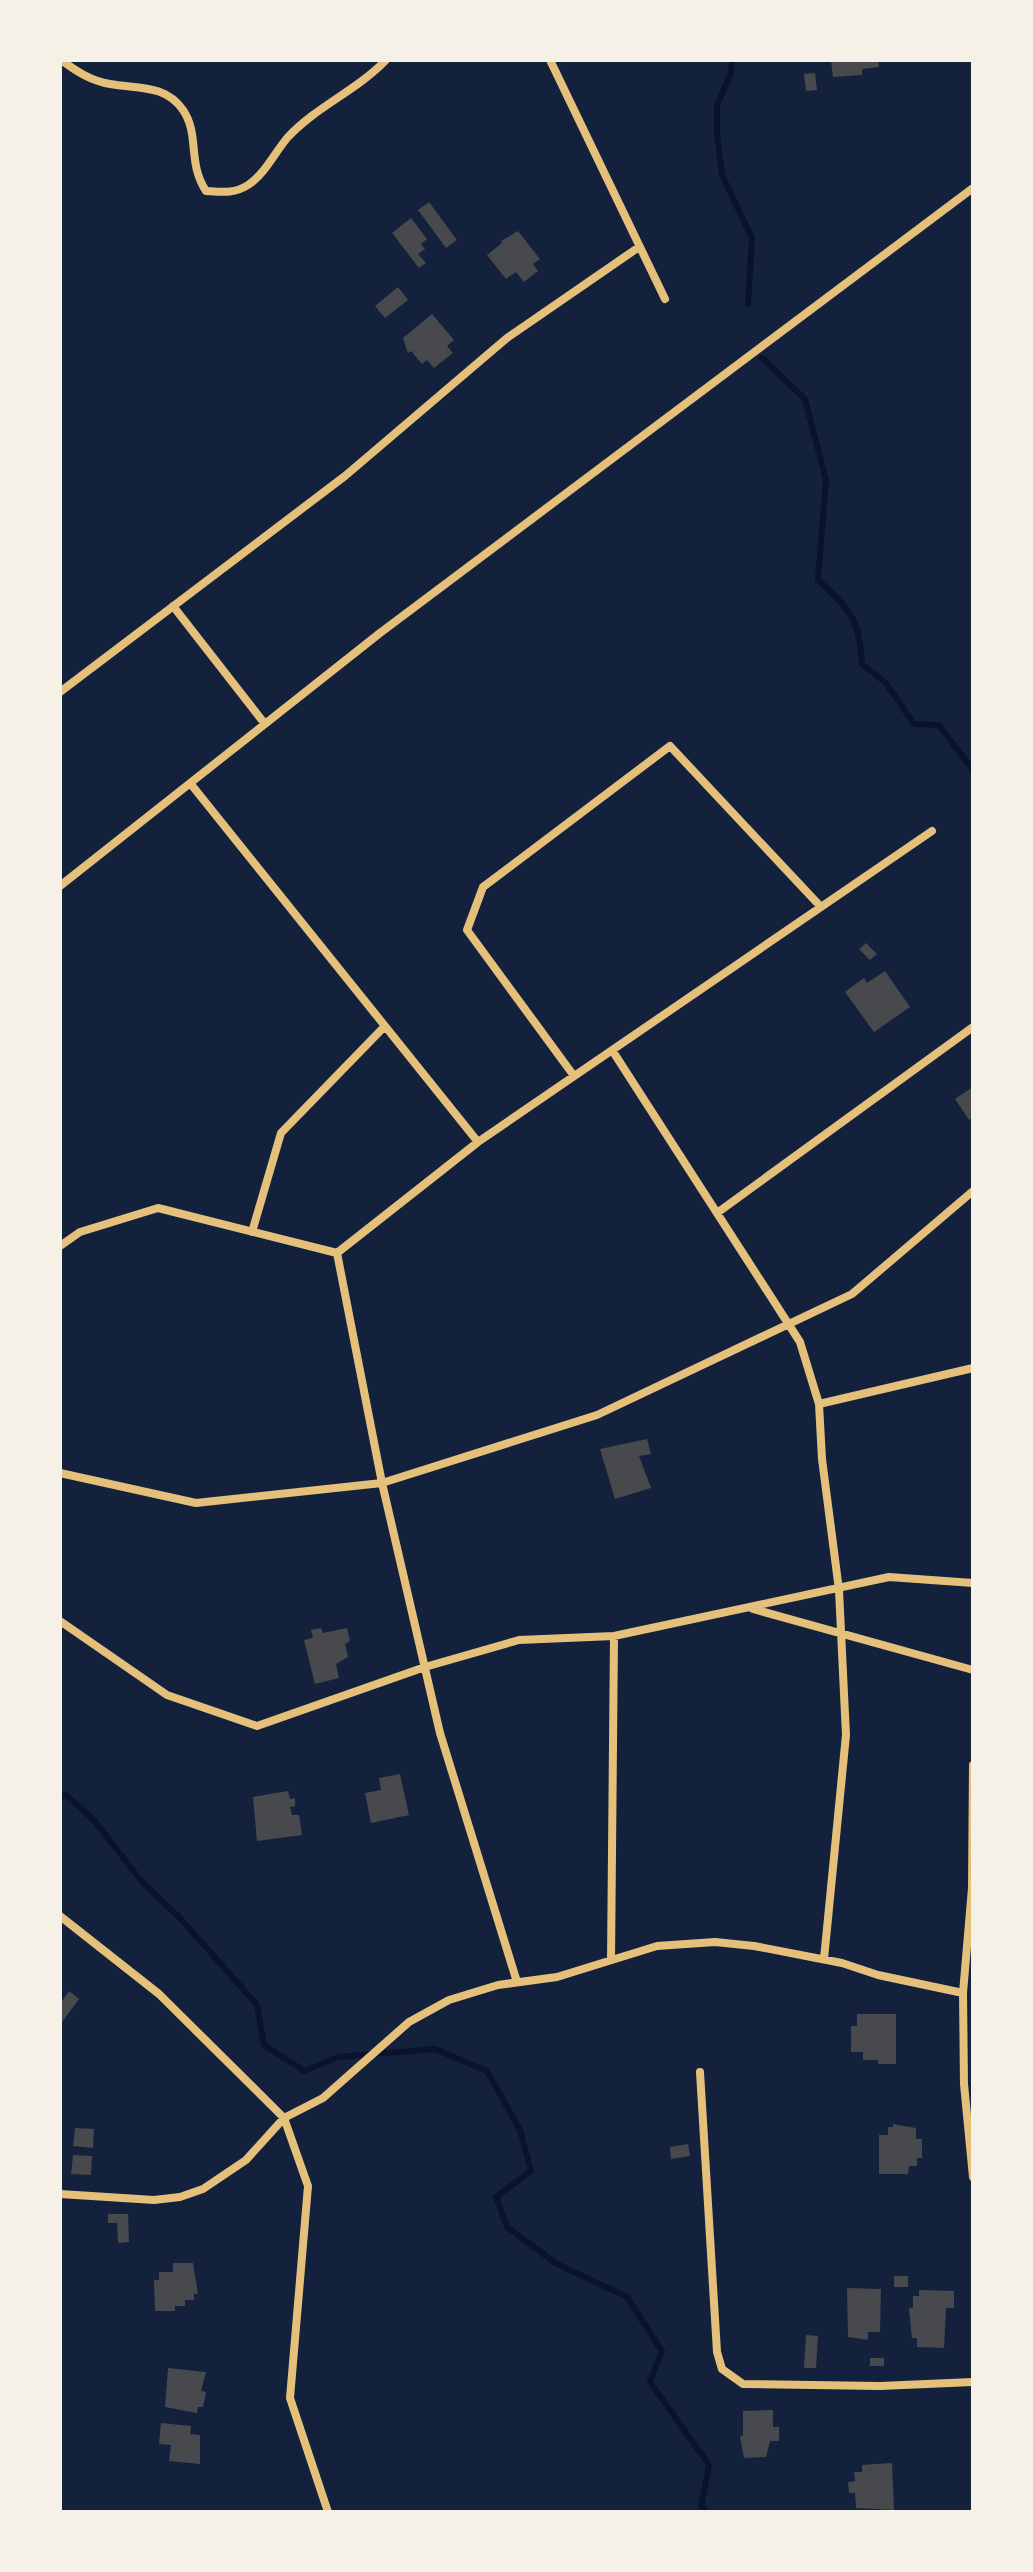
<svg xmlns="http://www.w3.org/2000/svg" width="1033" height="2572" font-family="Commissioner,sans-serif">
<rect width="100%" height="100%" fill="#14213d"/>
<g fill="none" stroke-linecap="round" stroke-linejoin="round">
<path stroke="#0b132b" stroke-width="6" d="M732 60 730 75 717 105V133L722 175 752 238 748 304
M762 358 805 399 826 480 818 580C852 612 859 618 862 664L886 683 914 724 939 725 973 770
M60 1798 66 1795 94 1820 142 1882 180 1918 257 2005 264 2045 304 2071 338 2057 435 2049 487 2071 520 2130 531 2171 496 2197 507 2227 557 2264 627 2297 662 2351 650 2382 709 2465 701 2507 707 2512"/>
</g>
<path fill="#48494c" d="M831 60H878L879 67 862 69V75L833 77Z
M815 73 817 90 806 91 804 74Z
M429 202 457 240 446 248 418 210Z
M411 218 427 239 421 244 425 249 418 254 426 263 419 268 392 233Z
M518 231 540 259 533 264 538 271 524 282 516 272 506 279 487 255 502 243 501 241Z
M398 287 408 300 385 318 375 306Z
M432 314 454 340 447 346 453 353 434 368 427 360 422 364 411 351 408 353 403 338Z
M866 943 877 954 870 960 859 949Z
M885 971 910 1007 874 1032 845 992 864 978 867 983Z
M973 1087V1117L969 1120 955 1099Z
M647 1439 651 1454 639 1456 651 1488 615 1499 600 1449Z
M321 1628 323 1633 347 1628 350 1641 345 1644 348 1657 336 1664 339 1678 315 1684 304 1640 313 1638 311 1630Z
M400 1774 409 1815 371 1823 365 1793 381 1790 379 1778Z
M288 1791 290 1799 295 1798V1806L290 1807 292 1815H299L302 1835 257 1841 253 1797Z
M69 1991 79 1999 62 2022 60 2004Z
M857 2014H896V2064H878V2060H863V2052H851V2026H857Z
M893 2124 916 2128V2139H922V2158H917V2166H909L908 2174H879V2135H888V2127H893Z
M75 2128 94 2129 93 2148 73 2146Z
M688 2144 690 2156 671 2159 670 2147Z
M73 2155 92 2156 91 2175 71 2174Z
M108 2214H128L129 2242 118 2243 117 2223H108Z
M173 2263H193L198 2294H194V2300H185V2306H175V2311H155L154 2280H159V2272H173Z
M894 2276H908V2287H894Z
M847 2288 881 2289 880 2332H868V2340L848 2337Z
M919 2290 954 2291V2308H946L944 2348 917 2347V2338H912L909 2308H913V2296H919Z
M806 2335 818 2336 816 2368H804Z
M870 2358H884V2366H870Z
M168 2368 206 2372 201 2391 206 2392 203 2407H198L197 2413 165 2407Z
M773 2410V2427H779V2441H770L766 2457 744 2458 740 2436H743V2411Z
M161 2423 191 2426 190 2434 200 2435V2464L169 2461 171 2445 159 2444Z
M892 2463 894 2510 856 2508 855 2493H849L848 2482 855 2481 854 2472H862V2465Z"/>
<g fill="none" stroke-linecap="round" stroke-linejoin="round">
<path stroke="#e5c07b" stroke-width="8" d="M61 60C76 71 91 81 110 84 137 89 165 84 183 110 200 135 187 162 206 191 222 192 234 194 248 185 265 174 275 152 288 137 317 106 356 91 386 60
M550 60 665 299
M173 606 265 724
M60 692 345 476 507 338 639 247
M190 783 478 1142
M60 886 380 633 973 188
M612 1050 800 1342 819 1404 822 1459 839 1590 846 1735 824 1959
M574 1076 467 930 483 887 670 746 821 907
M717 1213 973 1027
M252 1232 281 1133 385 1026
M60 1246 80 1232 158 1208 337 1253
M819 1404 973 1368
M60 1473 196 1503 382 1483 597 1415 852 1294 973 1191
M753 1609 973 1670
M60 1621 167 1695 257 1726 425 1667 519 1640 614 1636 889 1577 973 1583
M60 1916 159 1994 284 2118 308 2186 290 2398 328 2512
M611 1960 614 1636
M517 1982 440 1733 382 1483 337 1253 478 1142 932 831
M963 1993 972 1888 973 1765
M700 2072 717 2352 722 2369 743 2384 880 2386 973 2382
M60 2194 154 2200 180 2197 203 2189 246 2160 284 2118 323 2098 409 2022 449 2000 498 1985 557 1977 657 1946 715 1942 754 1946 842 1963 878 1975 963 1993 964 2084 973 2177"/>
</g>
<rect width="1033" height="2572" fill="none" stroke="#f6f1e7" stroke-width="124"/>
</svg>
